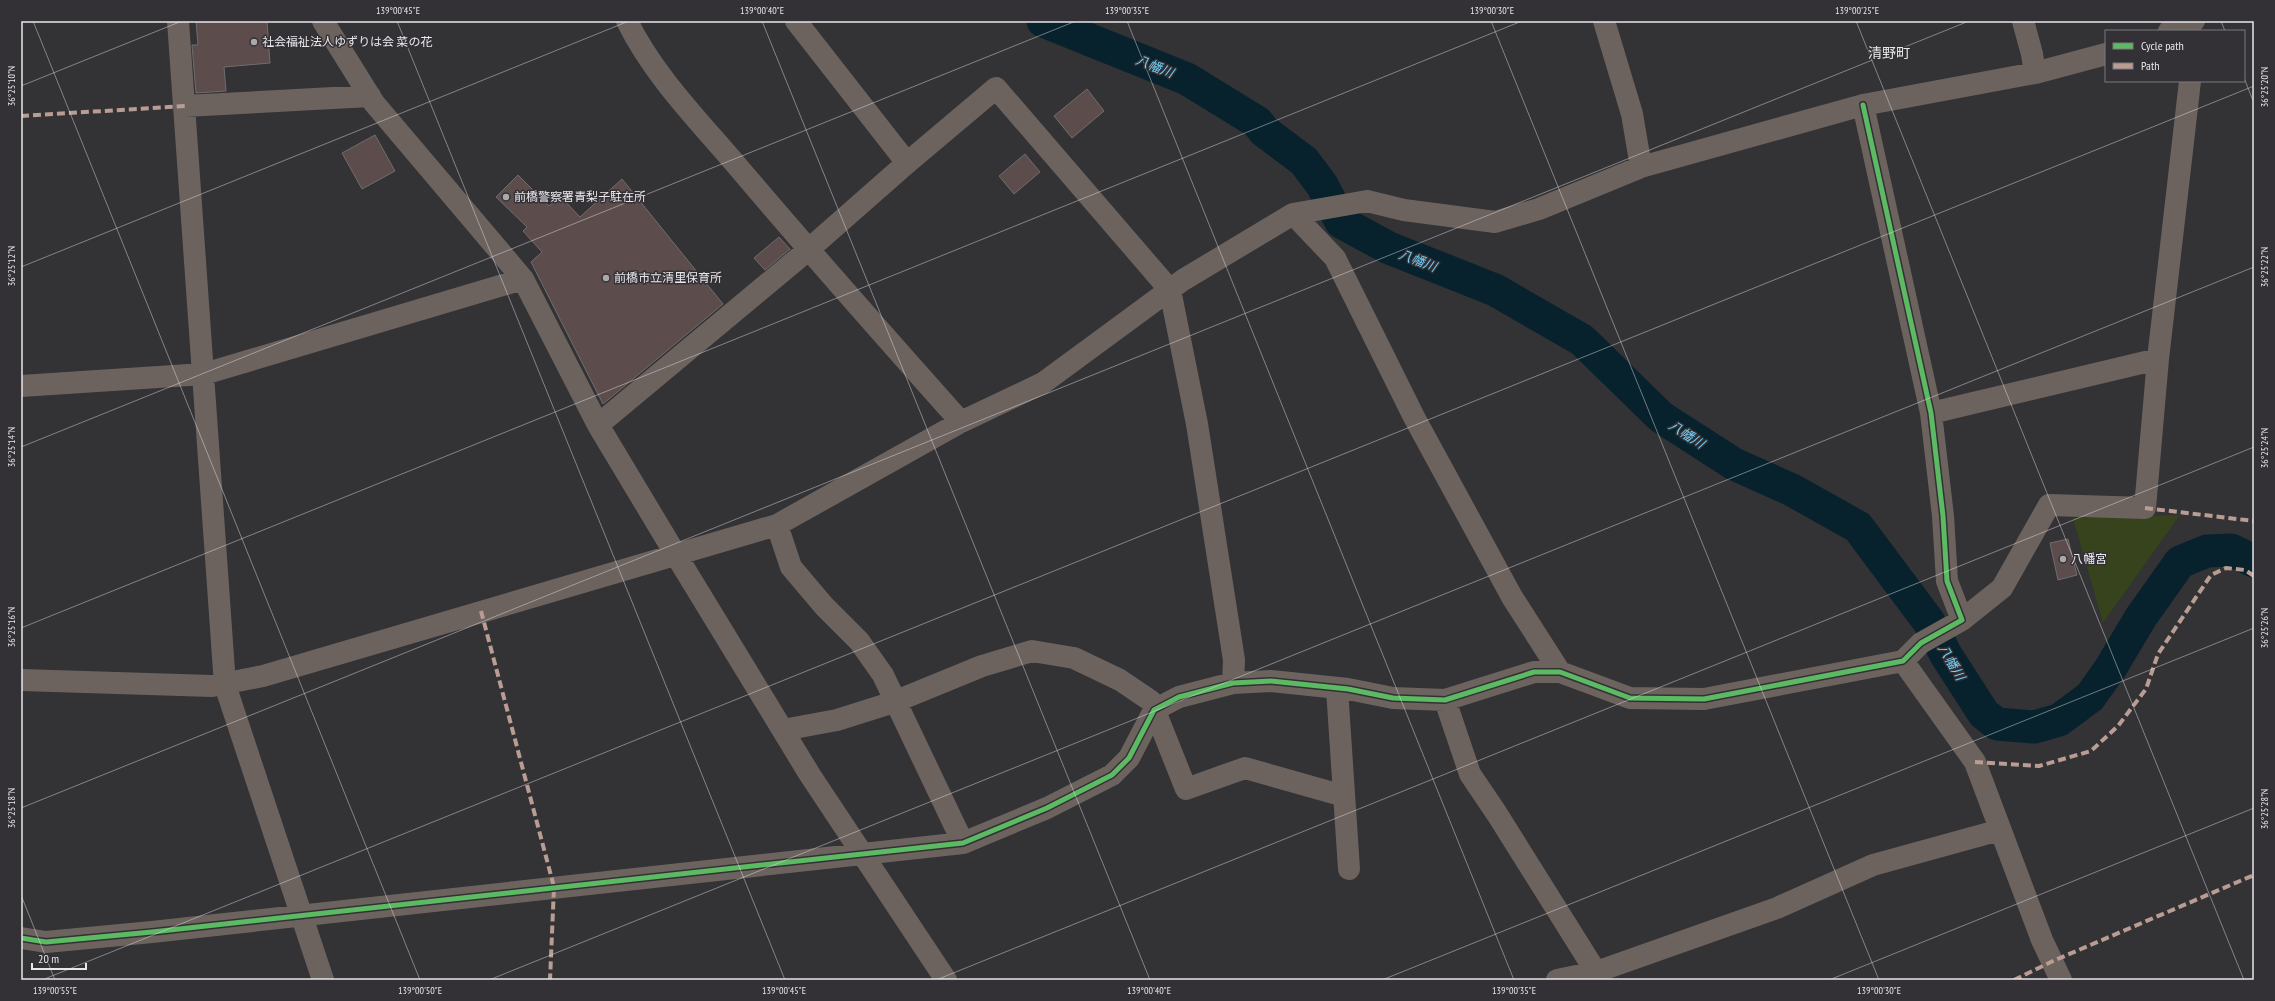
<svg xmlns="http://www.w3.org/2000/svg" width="2275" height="1001" font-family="'PT Sans Narrow','Noto Sans JP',sans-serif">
<rect width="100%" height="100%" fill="#333235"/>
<path fill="#36431c" d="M2180 515 2103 623 2073 518Z"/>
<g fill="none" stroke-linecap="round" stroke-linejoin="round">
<path stroke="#07222d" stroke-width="33" d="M1043 21 1187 79 1257 122 1264 131 1304 161 1322 185 1341 222 1389 248 1495 290 1582 340 1661 417 1734 464 1792 490 1858 527 1929 622 1946 655 1984 714 1997 724 2034 727 2059 720 2090 697 2110 669 2141 617 2180 562 2207 551 2231 550 2254 561"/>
</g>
<path fill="#5c4d4c" stroke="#706d6e" d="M196 21H267L270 63 224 67 226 91 196 93 192 45H198Z
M1087 89 1104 111 1072 138 1054 116Z
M375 135 395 171 362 189 342 153Z
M1025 154 1040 172 1014 194 999 176Z
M518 175 549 206 560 196 580 217 622 179 723 304 603 404 531 262 542 252 523 231 527 227 496 197Z
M779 237 790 249 765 270 754 258Z
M2068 539 2077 575 2058 580 2050 543Z"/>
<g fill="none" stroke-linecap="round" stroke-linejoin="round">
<path stroke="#6c635f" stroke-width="22" d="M178 21 225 685 323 980
M323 21 374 103 523 279 598 425 676 555 810 775 946 980
M627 21C654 76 699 121 738 167 811 253 886 338 961 422
M796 21 907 163
M1604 21 1632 114 1641 167
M2023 21 2032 54 2035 73
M2169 31 2194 21
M185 106 370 96
M1293 214 1335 258 1414 417 1512 597 1560 672
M21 386 204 374 523 279
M1931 413 2158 359
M598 425 808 250 907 163 996 88 1170 290 1197 424 1234 660 1233 683
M777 525 791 567 824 606 859 641 883 675 963 843
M1962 620 2002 588 2049 505 2145 508 2158 359 2190 81
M1903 661 1975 762 2042 940 2061 980
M21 680 212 686 263 676 777 525 961 422 1043 383 1183 280 1293 214 1367 201 1404 210 1495 222 1539 209 1641 167 1863 105 2035 73 2106 54
M1337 689 1349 869
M1445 700 1470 774 1497 814 1601 980
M783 730 837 720 894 702 982 666 1032 651 1074 658 1120 680 1151 701 1186 789 1245 768 1344 796
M21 938 46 942 152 932 963 843 1047 808 1112 775 1129 758 1154 710 1179 697 1233 683 1271 681 1348 689 1393 698 1445 700 1534 672H1560L1630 698 1704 699 1903 661 1921 643 1962 620 1947 581 1943 516 1931 413 1863 105
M1557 980 1596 972 1777 908 1873 865 2000 830"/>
<path stroke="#b99d93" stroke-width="4" stroke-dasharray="8 4" stroke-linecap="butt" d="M21 116 185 106
M2145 508 2254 521
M481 611 554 887 550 980
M1975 762 2039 766 2091 751 2118 726 2146 689 2158 654 2211 575 2226 568 2245 570 2254 576
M2014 980 2053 961 2254 875"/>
<g stroke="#333136" stroke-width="8">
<path id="cycleway" d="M21 938 46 942 152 932 963 843 1047 808 1112 775 1129 758 1154 710 1179 697 1233 683 1271 681 1348 689 1393 698 1445 700 1534 672H1560L1630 698 1704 699 1903 661 1921 643 1962 620 1947 581 1943 516 1931 413 1863 105"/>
</g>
<use href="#cycleway" stroke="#5cba63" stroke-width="5"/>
</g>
<path fill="none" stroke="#e8e7ea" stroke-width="1" stroke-opacity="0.45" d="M33 21 420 980M397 21 785 980M762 21 1150 980M1127 21 1514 980M1491 21 1879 980M1856 21 2244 980M2221 21 2225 31M2244 78 2254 103M21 86 182 21M21 267 629 21M21 447 1076 21M21 628 1522 21M21 808 1969 21M21 895 55 980M42 980 2254 86M489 980 2254 267M936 980 2254 447M1382 980 2254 628M1829 980 2254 808"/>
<g fill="#a9a8ab" stroke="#333136" stroke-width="1.5">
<circle cx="254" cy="42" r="4"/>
<circle cx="506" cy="197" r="4"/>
<circle cx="606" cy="278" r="4"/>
<circle cx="2063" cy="559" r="4"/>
</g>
<g text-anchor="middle" stroke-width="3" stroke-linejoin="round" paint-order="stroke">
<g font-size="12" fill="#e8e7ea" stroke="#333136" text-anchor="start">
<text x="262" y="46">社会福祉法人ゆずりは会 菜の花</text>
<text x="514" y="201">前橋警察署青梨子駐在所</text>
<text x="614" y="282">前橋市立清里保育所</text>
<text x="2071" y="563">八幡宮</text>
</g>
<g font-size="13" font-style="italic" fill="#73d0f8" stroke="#333136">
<text transform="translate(1155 66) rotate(22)" y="5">八幡川</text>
<text transform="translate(1418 260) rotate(21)" y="5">八幡川</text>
<text transform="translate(1687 434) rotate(33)" y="5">八幡川</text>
<text transform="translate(1952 662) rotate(59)" y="5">八幡川</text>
</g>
<g font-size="14" fill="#e8e7ea" stroke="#333136">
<text x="1889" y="58">清野町</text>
</g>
</g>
<rect width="2275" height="1001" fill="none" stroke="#333136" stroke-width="44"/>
<rect x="2105" y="30" width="140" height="52" fill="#333136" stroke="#7b7a7e"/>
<rect x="2113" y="43" width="20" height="6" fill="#5cba63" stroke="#7b7a7e"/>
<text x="2141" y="50" font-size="12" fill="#e8e7ea">Cycle path</text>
<rect x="2113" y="63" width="20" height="6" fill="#b99d93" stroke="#7b7a7e"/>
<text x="2141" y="70" font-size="12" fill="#e8e7ea">Path</text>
<path d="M32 963v6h54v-6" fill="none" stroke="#e8e7ea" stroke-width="2"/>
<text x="38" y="963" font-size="12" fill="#e8e7ea" stroke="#333136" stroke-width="3" paint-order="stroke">20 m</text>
<rect x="22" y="22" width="2231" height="957" fill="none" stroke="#e8e7ea" stroke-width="1.5"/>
<g font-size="10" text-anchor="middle" fill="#e8e7ea">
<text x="398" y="14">139°00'45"E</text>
<text x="762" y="14">139°00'40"E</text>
<text x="1127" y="14">139°00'35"E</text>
<text x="1492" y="14">139°00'30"E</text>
<text x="1857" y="14">139°00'25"E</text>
<text transform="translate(11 86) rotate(-90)" y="4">36°25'10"N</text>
<text transform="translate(2264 87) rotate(-90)" y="4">36°25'20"N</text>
<text transform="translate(11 266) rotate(-90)" y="4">36°25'12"N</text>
<text transform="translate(2264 267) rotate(-90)" y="4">36°25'22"N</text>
<text transform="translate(11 447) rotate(-90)" y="4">36°25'14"N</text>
<text transform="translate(2264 448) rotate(-90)" y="4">36°25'24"N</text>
<text transform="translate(11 627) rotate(-90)" y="4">36°25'16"N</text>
<text transform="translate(2264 628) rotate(-90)" y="4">36°25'26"N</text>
<text transform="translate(11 808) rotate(-90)" y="4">36°25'18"N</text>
<text transform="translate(2264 809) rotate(-90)" y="4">36°25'28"N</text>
<text x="55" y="994">139°00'55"E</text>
<text x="420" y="994">139°00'50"E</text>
<text x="784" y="994">139°00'45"E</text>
<text x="1149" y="994">139°00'40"E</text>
<text x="1514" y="994">139°00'35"E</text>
<text x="1879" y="994">139°00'30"E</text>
</g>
</svg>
